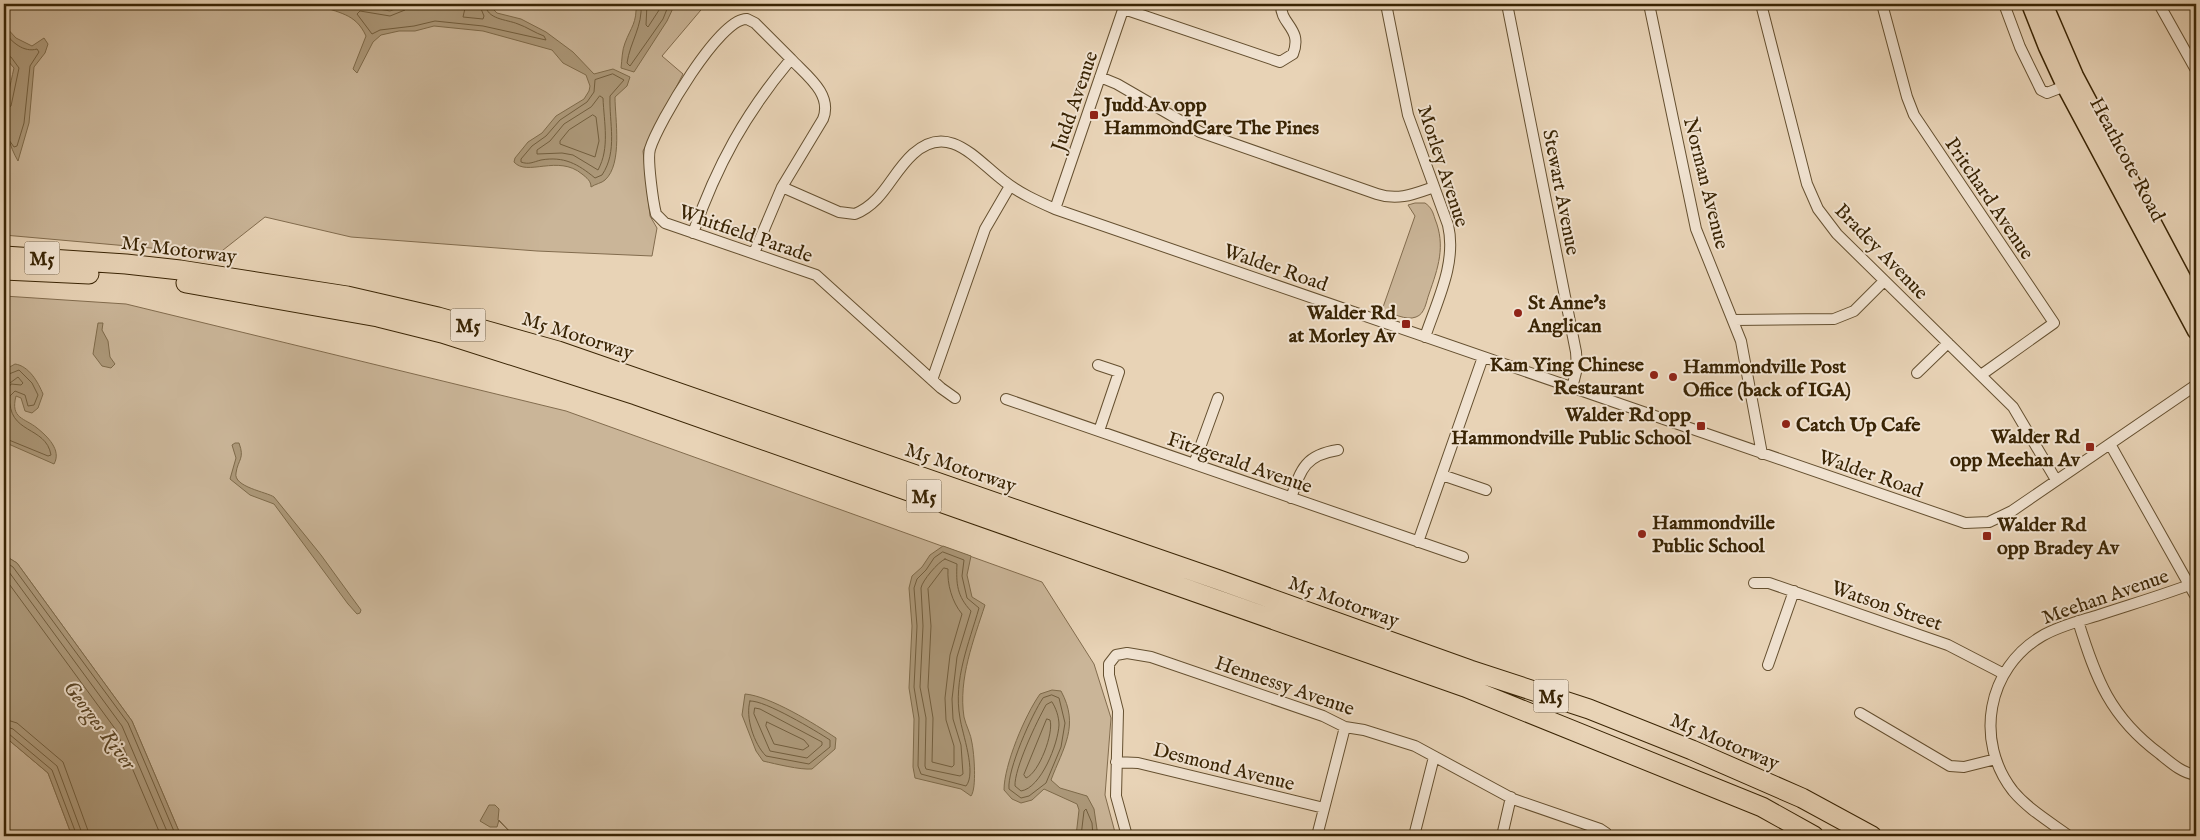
<svg xmlns="http://www.w3.org/2000/svg" width="2200" height="840" font-family="'IM FELL English',serif">
<rect width="100%" height="100%" fill="#e8d3b6"/>
<filter id="stains"><feTurbulence type="fractalNoise" baseFrequency=".004" numOctaves="4"/><feColorMatrix values="0 0 0 0 .2 0 0 0 0 .09 0 0 0 0 .02 0 0 0 .5 -.17"/></filter>
<radialGradient id="worn" r=".72"><stop offset=".6" stop-color="#630" stop-opacity="0"/><stop offset="1" stop-color="#630" stop-opacity=".3"/></radialGradient>
<path fill="#cab598" stroke="#826c4e" d="M4 4H706L662 56 683 74 643 151 650 216 657 228 652 256 537 251 351 237 265 217 218 254 4 235Z
M1415 203H1425C1431 207 1433 212 1435 219 1446 246 1438 268 1429 294 1426 302 1425 314 1416 317 1406 321 1392 313 1382 310L1415 216 1408 205Z
M4 296 126 304 566 411 1042 582 1094 664 1111 718 1105 795 1116 836H181L132 721 17 563 4 555Z
M4 736 48 773 72 836H4Z"/>
<path fill="#ac9879" stroke="#7e6a4a" d="M317 4 358 5 390 11 405 5 422 4 439 8 461 4H488L497 13 521 19 546 32 573 52 594 74 613 69 630 77 627 86 615 97C615 118 623 164 605 180 602 183 595 184 591 187 591 181 587 178 582 174 558 154 527 177 514 162L515 158 528 142 542 133 556 116 584 99 589 91 590 86 586 75 563 63 552 50 483 31 434 26 415 31H399L381 35 373 42 357 73 353 69 366 36C355 12 338 14 317 4Z
M636 4H675L667 21 634 72 621 68C622 60 622 50 625 43 631 27 637 23 636 4Z
M4 25 16 38 32 46 44 38 48 44 45 53 34 67 29 123 18 161C0 130 6 103 14 68L8 61 4 60Z
M98 323H103L102 330 108 341 110 357 115 364 111 368 102 366 93 354Z
M15 364C29 366 38 382 43 394L38 408 32 413 25 411 21 398 16 396C10 419 25 418 37 428 47 436 62 450 54 464L4 442 5 375 8 368Z
M235 443H239C245 459 238 459 236 473 233 487 267 492 274 497L321 555 361 610 360 613 357 614 348 604 274 504 250 495 230 479 236 458 232 445Z
M943 546 971 556 967 575 972 597 985 605C974 639 958 679 964 717 966 726 971 734 972 743 974 753 977 788 971 796L961 789 915 778 913 767 914 719 909 688 912 626 909 588 912 576 922 567 930 555Z
M4 555 17 563 132 721 181 836H72L48 773 4 736Z
M1052 690 1061 691C1080 726 1063 748 1051 780L1060 788 1087 796 1094 809 1098 836H1076L1079 810 1077 804 1044 789 1032 800 1021 803 1012 799 1004 790C1004 765 1025 715 1040 694Z
M745 694C770 696 815 724 836 738L835 749 812 769C800 770 776 764 763 761L756 751 742 715Z
M489 805H495L499 809 498 820 514 836 499 820 497 827H490L480 821Z"/>
<g fill="none" stroke-linecap="round" stroke-linejoin="round">
<path stroke="#725e3e" stroke-width="1" d="M407 4 405 10 390 16 360 11 357 14 372 34 380 30 414 26 435 21 483 26 546 40 544 36C535 33 527 27 518 24 506 19 487 20 485 4
M466 4 463 17 483 19 484 16 479 4
M641 4C643 26 630 42 627 63L630 66 663 19 669 4
M647 4 646 25 648 27 663 4
M4 31C11 42 24 53 37 49L39 52 30 66 24 123 17 146 14 147 9 140 4 139
M4 55 11 57 19 68 11 106 4 110
M613 74 624 80 610 96C609 123 618 151 602 175L595 178C578 164 564 156 541 160 533 162 529 165 521 162V159L532 146 546 136 560 120 587 102 594 92 595 80Z
M600 96 603 98C604 123 610 148 598 170L573 155 562 153 537 154V150L550 141 564 124 591 107Z
M593 115 596 117 599 141 595 157 560 144V141L569 130Z
M4 376 19 370 32 383 38 395 34 405 28 406 25 395 15 391 10 396C7 435 46 425 51 455L48 456 4 438
M4 382 10 383 18 377 23 383 21 385 11 384 4 395
M943 552 964 560 962 576 967 598 979 608C969 643 953 680 960 718 962 733 977 773 966 786L921 774 918 766 919 718 914 687 917 626 914 588 917 579 926 570 934 558Z
M945 559 957 564C956 584 957 596 971 611L957 657 952 699 953 719 961 745 963 774 960 776 926 769 925 766 926 718 920 687 923 626 921 588C922 581 938 562 945 559Z
M4 561 13 567 128 723 176 836
M4 568 9 572 122 726 169 836
M944 568 948 569C947 584 952 602 962 614L950 655 945 698 946 720 954 746V765L952 767 932 762 933 718 928 687 931 626 928 589Z
M4 577 116 730 161 836
M1052 695 1059 698 1065 723 1061 747 1046 783 1029 796 1021 798 1009 789C1007 770 1032 714 1043 698Z
M750 701C765 700 816 731 830 740V747L809 764 766 756C754 744 745 717 750 701Z
M1052 702C1056 708 1059 717 1059 725 1058 744 1041 788 1021 791L1015 786C1014 769 1037 721 1046 705Z
M755 708 760 709 822 742V745L807 758 770 751 754 714Z
M4 719 17 723 63 762 90 836
M1047 719 1050 720C1054 733 1039 773 1026 778L1024 775Z
M767 722 804 740 809 746 803 750 774 744 766 726Z
M4 726 13 729 57 766 83 836
M4 732 9 734 52 770 77 836
M1081 836 1084 811 1086 809 1092 823 1093 836"/>
<g stroke="#655030" stroke-width="12">
<path id="street" d="M1386 4 1408 115 1448 225C1457 263 1437 301 1425 337
M1507 4 1576 352 1577 368 1572 388
M1649 4 1696 229 1741 341 1762 454
M1761 4 1807 184 1818 209 1837 234 2013 407 2056 480
M1882 4 1907 97 1914 115 2054 323 1981 375
M2004 4 2020 47 2041 90 2047 93 2065 86
M2159 4 2196 70
M1124 9 1280 62 1293 54C1303 28 1280 25 1281 4
M791 59 755 23 747 19C720 17 658 123 650 149 647 159 653 202 656 214L665 223 816 275 941 388 955 398
M1100 77 1117 84 1200 132 1377 194C1398 201 1414 194 1434 187
M782 187 839 212 855 214C884 202 891 174 913 154 949 121 977 161 1004 181 1019 193 1037 201 1055 209L1965 523 1989 522 2012 511 2196 385
M1055 209 1125 4
M693 233C717 165 745 114 791 59 806 75 833 94 823 119L782 187 754 253
M1734 320 1834 319 1854 311 1884 281
M1098 365 1119 372 1099 431
M1917 373 1948 343
M932 380 985 229 1010 186
M1006 399 1463 557
M2110 444 2196 597
M1194 464 1218 398
M1442 475 1486 490
M1291 498C1301 469 1305 455 1338 450
M1418 542 1483 357
M1754 583H1769L1948 645 2004 674
M2078 621C2096 679 2110 717 2160 754 2171 763 2182 773 2196 775
M1768 665 1794 591
M1860 713 1950 766 1964 767 1996 759
M1116 762 1138 763 1324 808
M1127 836 1116 796 1118 711 1109 675V664L1116 655 1127 653 1151 657 1323 716 1345 727 1364 730 1415 746 1513 799 1600 829 1606 833 1607 836
M1317 836 1345 727
M1414 836 1434 757
M1502 836 1511 797
M2069 836C2050 822 2028 809 2013 791 1974 741 1987 668 2042 636 2059 626 2080 621 2099 615 2129 605 2160 596 2189 585"/>
</g>
<g stroke="#392404" stroke-width="19">
<path id="primary" d="M2030 4 2047 47 2065 86 2196 331
M2044 4 2075 76 2196 304"/>
</g>
<g stroke="#392404" stroke-width="21">
<path id="highway" d="M4 256 126 264 180 270 347 296 438 317 558 351 1219 580 1470 670 1589 709 1692 750 1802 798 1872 836
M4 270 89 274
M186 283 378 317 442 333 636 395 1465 687 1762 807 1814 836"/>
</g>
<use href="#street" stroke="#f0e2d0" stroke-width="10"/>
<use href="#primary" stroke="#e8d3b6" stroke-width="16"/>
<use href="#highway" stroke="#e8d3b6" stroke-width="19"/>
</g>
<g fill="#8f2418" stroke="#f0e2d0" stroke-width="2">
<rect x="1089" y="110" width="10" height="10" rx="2.5"/>
<circle cx="1518" cy="313" r="5"/>
<rect x="1401" y="319" width="10" height="10" rx="2.5"/>
<circle cx="1654" cy="375" r="5"/>
<circle cx="1673" cy="377" r="5"/>
<circle cx="1786" cy="424" r="5"/>
<rect x="1696" y="421" width="10" height="10" rx="2.5"/>
<rect x="2085" y="442" width="10" height="10" rx="2.5"/>
<circle cx="1642" cy="534" r="5"/>
<rect x="1982" y="531" width="10" height="10" rx="2.5"/>
</g>
<g text-anchor="middle" stroke-width="4" stroke-linejoin="round" paint-order="stroke">
<g fill="#f0e2d0" stroke="#705d41" stroke-width="1">
<rect x="24.5" y="241.5" width="35" height="33" rx="4"/>
<rect x="450.5" y="308.5" width="35" height="33" rx="4"/>
<rect x="906.5" y="479.5" width="35" height="33" rx="4"/>
<rect x="1533.5" y="679.5" width="35" height="33" rx="4"/>
</g>
<g font-size="19" font-weight="bold" fill="#392404">
<text x="42" y="265">M5</text>
<text x="468" y="332">M5</text>
<text x="924" y="503">M5</text>
<text x="1551" y="703">M5</text>
</g>
<g font-size="20" fill="#392404" stroke="#f0e2d0">
<text transform="translate(1074 101) rotate(-71)" y="7">Judd Avenue</text>
<text transform="translate(2128 159) rotate(62)" y="7">Heathcote Road</text>
<text transform="translate(1444 166) rotate(72)" y="7">Morley Avenue</text>
<text transform="translate(1707 183) rotate(76)" y="7">Norman Avenue</text>
<text transform="translate(1562 192) rotate(79)" y="7">Stewart Avenue</text>
<text transform="translate(1990 198) rotate(56)" y="7">Pritchard Avenue</text>
<text transform="translate(746 233) rotate(19)" y="7">Whitfield Parade</text>
<text transform="translate(179 249) rotate(7)" y="7">M5 Motorway</text>
<text transform="translate(1882 251) rotate(46)" y="7">Bradey Avenue</text>
<text transform="translate(1276 267) rotate(19)" y="7">Walder Road</text>
<text transform="translate(578 335) rotate(18)" y="7">M5 Motorway</text>
<text transform="translate(1240 462) rotate(19)" y="7">Fitzgerald Avenue</text>
<text transform="translate(961 467) rotate(19)" y="7">M5 Motorway</text>
<text transform="translate(1871 473) rotate(19)" y="7">Walder Road</text>
<text transform="translate(2105 596) rotate(-19)" y="7">Meehan Avenue</text>
<text transform="translate(1344 601) rotate(20)" y="7">M5 Motorway</text>
<text transform="translate(1887 605) rotate(19)" y="7">Watson Street</text>
<text transform="translate(1285 685) rotate(19)" y="7">Hennessy Avenue</text>
<text transform="translate(1725 741) rotate(23)" y="7">M5 Motorway</text>
<text transform="translate(1224 766) rotate(14)" y="7">Desmond Avenue</text>
</g>
<g font-size="20" font-weight="bold" fill="#392404" stroke="#f0e2d0" text-anchor="start">
<text x="1104" y="111">Judd Av opp<tspan x="1104" dy="23">HammondCare The Pines</tspan></text>
<text x="1528" y="309">St Anne's<tspan x="1528" dy="23">Anglican</tspan></text>
<text x="1396" y="319" text-anchor="end">Walder Rd<tspan x="1396" dy="23">at Morley Av</tspan></text>
<text x="1644" y="371" text-anchor="end">Kam Ying Chinese<tspan x="1644" dy="23">Restaurant</tspan></text>
<text x="1683" y="373">Hammondville Post<tspan x="1683" dy="23">Office (back of IGA)</tspan></text>
<text x="1691" y="421" text-anchor="end">Walder Rd opp<tspan x="1691" dy="23">Hammondville Public School</tspan></text>
<text x="1796" y="431">Catch Up Cafe</text>
<text x="2080" y="443" text-anchor="end">Walder Rd<tspan x="2080" dy="23">opp Meehan Av</tspan></text>
<text x="1652" y="529">Hammondville<tspan x="1652" dy="23">Public School</tspan></text>
<text x="1997" y="531">Walder Rd<tspan x="1997" dy="23">opp Bradey Av</tspan></text>
</g>
<g font-size="21" font-style="italic" fill="#5c4727" stroke="#f0e2d0">
<text transform="translate(100 725) rotate(53)" y="7">Georges River</text>
</g>
</g>
<rect width="2200" height="840" fill="none" stroke="#e8d3b6" stroke-width="20"/>
<rect x="5" y="5" width="2190" height="830" fill="none" stroke="#392404" stroke-width="2.5"/>
<rect x="10" y="10" width="2180" height="820" fill="none" stroke="#392404"/>
<rect width="100%" height="100%" filter="url(#stains)"/>
<rect width="100%" height="100%" fill="url(#worn)"/>
</svg>
